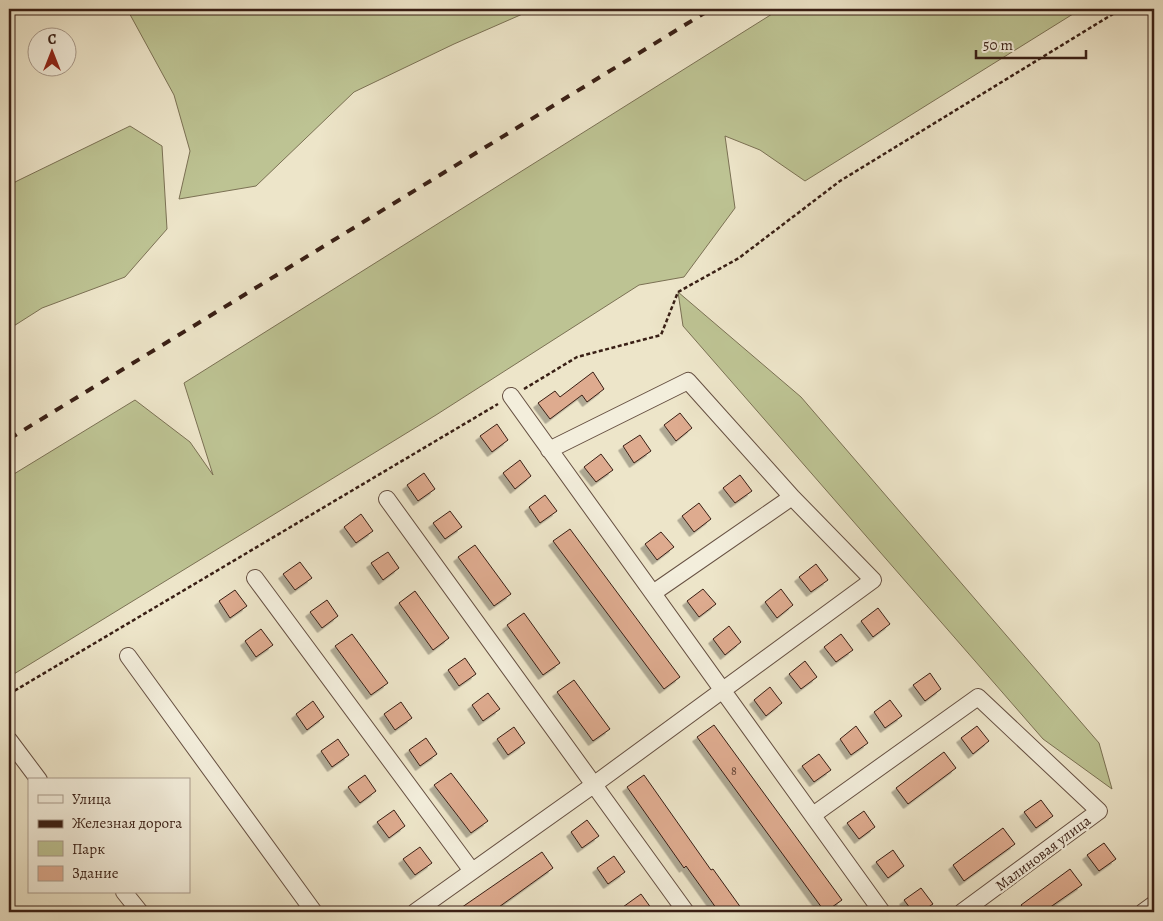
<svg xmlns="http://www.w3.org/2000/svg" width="1163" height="921" font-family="Alegreya,serif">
<defs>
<filter id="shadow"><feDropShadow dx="-4.5" dy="4.5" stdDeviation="0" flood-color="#0004"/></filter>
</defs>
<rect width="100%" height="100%" fill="#ede5c9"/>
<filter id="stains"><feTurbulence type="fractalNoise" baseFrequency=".004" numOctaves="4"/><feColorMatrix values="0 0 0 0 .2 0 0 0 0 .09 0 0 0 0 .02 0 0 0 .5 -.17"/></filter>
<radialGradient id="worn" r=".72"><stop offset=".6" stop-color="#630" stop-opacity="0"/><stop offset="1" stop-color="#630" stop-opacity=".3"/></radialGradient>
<path fill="#bdc393" stroke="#7b7154" d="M127 9H534L454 44 354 92 256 186 179 199 190 151 174 95Z
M780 9H1081L805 181 760 150 725 136 735 208 684 277 639 285 436 415 9 677V477L135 400 190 442 213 475 184 383Z
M130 126 162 146 167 229 125 277 42 308 9 329V192L15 182Z
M678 292 801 397 1099 743 1112 789 1043 739 683 326Z"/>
<path fill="#deab8f" stroke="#391f15" filter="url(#shadow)" d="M593 372 604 389 587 402 582 395 550 419 538 403 555 391 560 397Z
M680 413 692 428 676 441 664 425Z
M497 424 508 440 492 452 480 436Z
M640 435 651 451 634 463 623 446Z
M601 454 613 470 596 482 584 467Z
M520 460 531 476 515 489 503 473Z
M424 473 435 489 418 501 407 485Z
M740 475 752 491 735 503 723 488Z
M545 495 557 511 540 523 529 507Z
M699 503 711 519 694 532 682 516Z
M450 511 462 527 445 539 433 523Z
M361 514 373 531 356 543 344 527Z
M570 529 680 677 664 689 553 541Z
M661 532 674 547 657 560 645 544Z
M475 545 511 594 494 606 458 557Z
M388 552 399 568 383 580 371 563Z
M300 562 312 578 295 590 283 574Z
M816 564 828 580 811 592 799 577Z
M703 589 716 604 699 617 687 601Z
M781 589 793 605 777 618 765 602Z
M235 590 247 606 230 618 219 601Z
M415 591 449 638 433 650 399 603Z
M327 600 338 616 322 628 310 612Z
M878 608 890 624 873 637 861 621Z
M524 613 560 663 543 675 507 625Z
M729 626 741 642 725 655 713 639Z
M261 629 273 645 256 657 245 641Z
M352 634 388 683 371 695 335 646Z
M841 634 853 650 836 662 824 647Z
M465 658 476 674 459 686 448 670Z
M805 661 817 677 801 689 789 674Z
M930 673 941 689 925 701 913 685Z
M574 680 610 729 593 741 557 692Z
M770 687 782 703 766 716 754 700Z
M488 693 500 709 483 721 472 705Z
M890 700 902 716 885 728 874 712Z
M313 701 324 717 307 730 296 714Z
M401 702 412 718 395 730 384 714Z
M714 725 842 900 825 912 697 737Z
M856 726 868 743 851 755 840 739Z
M977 726 989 741 973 754 961 738Z
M514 727 525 743 508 755 497 739Z
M426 738 437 754 420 766 409 750Z
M338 739 349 755 332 767 321 751Z
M944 752 956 768 908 804 896 788Z
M819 754 831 770 814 782 802 766Z
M451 773 488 821 471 833 434 785Z
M365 775 376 791 360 803 348 787Z
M644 775 711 870 713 869 744 912H719L686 866 684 868 627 787Z
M1041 800 1053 816 1036 828 1024 812Z
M394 810 405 826 389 838 377 822Z
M864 811 875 827 859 839 847 823Z
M587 820 599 836 582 848 571 832Z
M1003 828 1015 844 964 881 953 865Z
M1104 843 1116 859 1099 871 1087 855Z
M420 847 432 863 415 875 403 859Z
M893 850 904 866 888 878 876 862Z
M542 852 553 868 492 912H455Z
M614 856 625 872 608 884 597 868Z
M1070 869 1082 885 1049 908 1052 912H1027L1021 905Z
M921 888 933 904 921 912H913L904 900Z
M641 894 654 912H616Z"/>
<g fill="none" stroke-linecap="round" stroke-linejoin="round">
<g stroke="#665042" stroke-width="18">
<path id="minor" d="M511 396 882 912
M387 499 686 912
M255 578 472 871
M653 593 792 497
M128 656 314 912
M9 740 39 780
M813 815 978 697 1099 811 962 912
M124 892 140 912
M415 912 592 786 873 580 792 497 688 381 549 450
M1143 912 1154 904"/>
</g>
<path stroke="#391f15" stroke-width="2.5" stroke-dasharray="4 2.5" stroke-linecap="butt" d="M524 389 577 357 661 335 678 292 739 258 840 181 1121 9
M9 694 498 404"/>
<use href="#minor" stroke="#f3eedc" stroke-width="16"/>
<path stroke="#391f15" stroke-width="4" stroke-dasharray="9 9" stroke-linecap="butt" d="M9 439 711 9"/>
</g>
<g text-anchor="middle" stroke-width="4.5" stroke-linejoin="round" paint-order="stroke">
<g font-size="12" fill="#624234">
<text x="734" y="775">8</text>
</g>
<g font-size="15" fill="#391f15" stroke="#f3eedc">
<text transform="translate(1043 853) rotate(-37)" y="5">Малиновая улица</text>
</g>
</g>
<rect width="1163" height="921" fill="none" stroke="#ede5c9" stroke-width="30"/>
<rect x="10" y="10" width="1143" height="901" fill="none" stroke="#391f15" stroke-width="2.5"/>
<rect x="15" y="15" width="1133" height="891" fill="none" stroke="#391f15"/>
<rect x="28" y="778" width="162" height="115" fill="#f3eedc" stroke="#a99b8c"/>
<rect x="38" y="795" width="25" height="8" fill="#f3eedc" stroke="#a99b8c"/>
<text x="72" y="804" font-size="15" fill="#391f15">Улица</text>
<rect x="38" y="820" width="25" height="8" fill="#391f15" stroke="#a99b8c"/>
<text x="72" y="828" font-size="15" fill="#391f15">Железная дорога</text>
<rect x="38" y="841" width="25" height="15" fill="#bdc393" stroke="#a99b8c"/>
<text x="72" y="854" font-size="15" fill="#391f15">Парк</text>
<rect x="38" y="866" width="25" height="15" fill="#deab8f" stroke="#a99b8c"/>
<text x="72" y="878" font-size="15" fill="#391f15">Здание</text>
<g transform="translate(52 52)"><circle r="24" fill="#f3eedc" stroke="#a99b8c"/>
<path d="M0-4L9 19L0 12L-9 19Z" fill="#8f2418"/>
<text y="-8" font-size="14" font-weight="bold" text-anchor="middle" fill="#391f15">С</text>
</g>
<path d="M976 50v8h110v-8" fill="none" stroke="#391f15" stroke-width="2.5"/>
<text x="983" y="50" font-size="15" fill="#391f15" stroke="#f3eedc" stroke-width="4" paint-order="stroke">50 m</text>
<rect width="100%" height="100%" filter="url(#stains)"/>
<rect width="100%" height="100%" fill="url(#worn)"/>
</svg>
